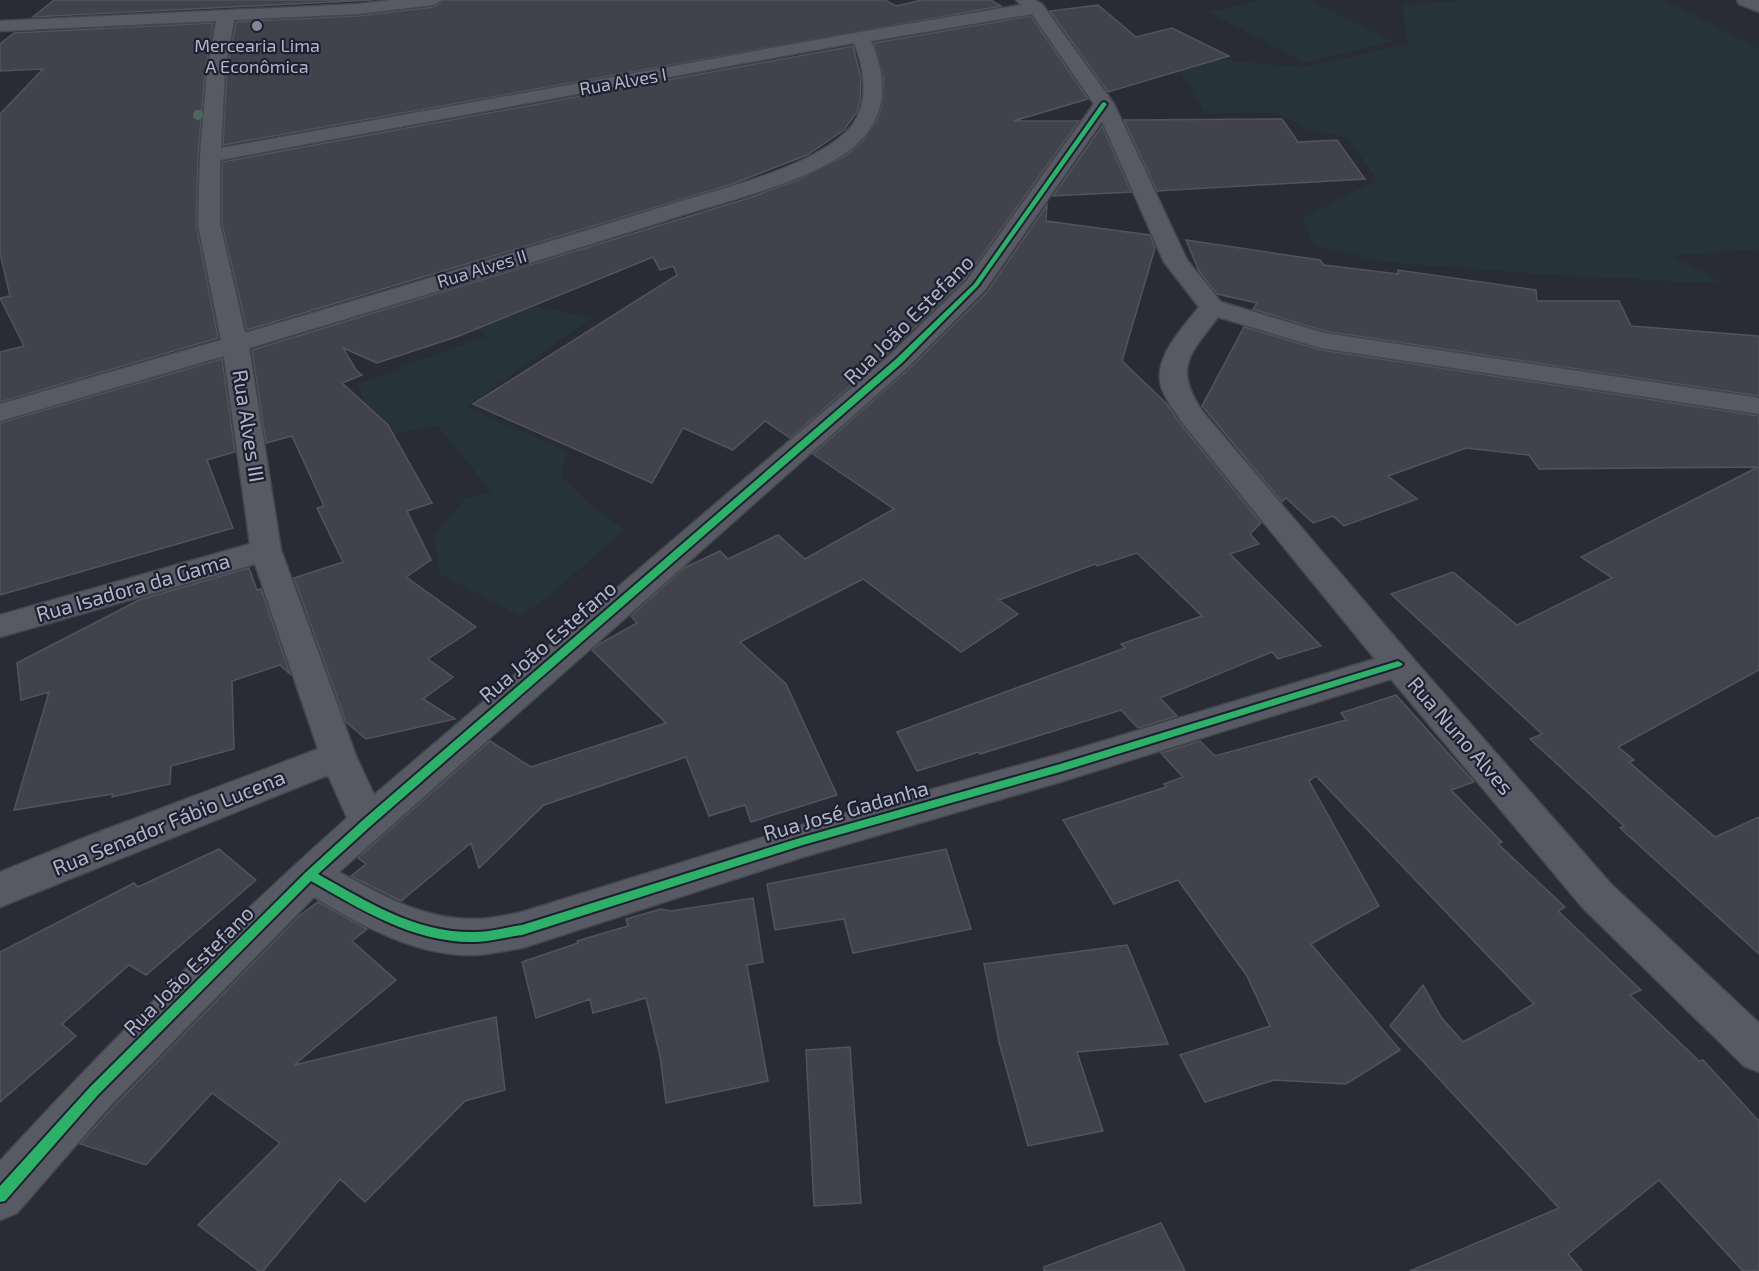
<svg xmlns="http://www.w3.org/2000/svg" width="1759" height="1271" font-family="'Exo 2',sans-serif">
<rect width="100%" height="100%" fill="#292c36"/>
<path fill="#26333b" d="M1263 0H1308L1392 41 1305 63 1208 12Z
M1464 0H1663L1759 49V249L1671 256 1725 284 1542 274 1384 262 1314 245 1303 218 1377 180 1348 138 1307 129 1276 113 1205 114 1184 77 1154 51 1194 58 1302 67 1408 44 1402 5Z
M527 299 536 306 592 318 466 407 566 451 562 476 590 505 624 530 549 596 520 616 440 574 433 536 465 499 492 492 438 426 378 437 357 384 486 336 467 323Z"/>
<path fill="#41424c" stroke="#51535d" stroke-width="1.5" d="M54 0H372L33 17Z
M444 0H885L896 6 922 0H991L1001 6 223 145 227 71 236 22 358 16 434 7Z
M1098 5 1136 37 1172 28 1229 56 1108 92 1050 11Z
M1031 16 1088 99 1013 121H1079L965 279 888 353 790 438 765 421 733 450 683 428 652 483 473 404 677 275 673 266 660 270 653 257 459 336 377 363 343 348 356 370 362 375 342 383 388 425 432 503 407 511 431 560 406 577 476 627 428 659 453 677 423 699 455 719 366 739 346 722 294 578 343 562 317 508 324 506 292 436 266 443 252 350 749 198 800 179 845 156 862 142 878 119 882 106 884 80 874 43Z
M213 23 205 71 198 156 196 224 218 338 0 402V352L24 346 0 298 10 296 0 253V114L43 69 0 71V44L14 33Z
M853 46 861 78 860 101 857 112 844 130 807 155 732 184 247 330 222 224V162Z
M1282 119 1298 142 1337 140 1365 179 1157 191 1124 120Z
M1102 126 1131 192 1053 196Z
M1047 205 1046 221 1150 235 1155 248 1122 361 1167 404 1179 422 1261 523 1250 534 1259 544 1230 554 1321 646 1278 659 1272 652 1160 698 1177 716 1138 728 1121 710 980 754 979 752 917 771 897 732 1125 648 1121 644 1202 616 1137 553 1097 566 1095 564 999 600 1018 614 961 652 863 579 740 642 786 684 837 795 751 822 745 805 709 816 686 757 544 805 479 868 471 843 401 901 351 876 366 864 358 858 490 741 531 767 666 723 592 650 599 644 637 623 631 616 684 568 720 551 728 559 778 535 805 559 894 509 813 454 909 369 987 292Z
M1186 240 1320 260 1324 265 1398 274V270L1536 290 1537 301H1619L1631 326 1759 336V396L1324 331 1253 309 1257 303 1217 294 1199 271Z
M1244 327 1321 350 1759 416V670L1618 747 1634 760 1629 762 1715 837 1759 817V954L1620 828 1624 826 1530 739 1542 734 1391 594 1453 572 1517 625 1612 578 1581 557 1758 467 1539 469 1529 455 1466 448 1388 476 1417 499 1344 526 1333 516 1313 523 1286 498 1282 502 1202 406Z
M222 359 235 452 207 460 233 528 0 595V423Z
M249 568 257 590 261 589 290 674 280 665 232 681 234 749 171 766 170 784 112 797 113 794 14 810 49 692 21 700 17 663 139 600Z
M1396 695 1474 782 1451 790 1502 842 1498 844 1565 907 1558 911 1641 990 1630 995 1699 1061 1703 1060 1759 1121V1271H1743L1659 1180 1568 1254 1582 1271H1410L1559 1208 1390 1026 1423 985 1441 1017 1463 1042 1534 1004 1316 776 1309 781 1379 906 1311 944 1400 1050 1346 1084 1274 1080 1205 1102 1180 1055 1270 1026 1247 976 1178 880 1114 904 1063 820 1166 787 1164 784 1183 777 1161 753 1200 741 1215 756 1346 720 1341 713Z
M219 849 256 880 146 975 129 965 62 1024 76 1036 0 1102V952L134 883 138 887Z
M946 849 971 929 853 953 844 919 775 930 767 884Z
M753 898 763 962 747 965 768 1081 666 1103 660 1056 646 998 593 1013 590 999 536 1018 522 962 578 943 577 941 628 926 626 919 661 909 671 911Z
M318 902 367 929 352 941 396 980 294 1065 496 1017 505 1090 465 1101 365 1202 340 1179 263 1271H259L198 1225 280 1143 212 1093 146 1165 80 1144 112 1108 299 916Z
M1127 945 1168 1044 1077 1052 1103 1131 1028 1146 999 1042 984 964Z
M850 1047 861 1203 814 1206 806 1050Z
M1161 1223 1185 1271H1044V1267Z"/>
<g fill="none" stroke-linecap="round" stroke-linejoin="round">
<g stroke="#45474f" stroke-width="3">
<path id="minor" d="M391 0H442L434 5 358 14 234 20 225 71 221 148 860 32 1021 5 1016 0H1035L1042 4 1114 104 1187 260 1221 302 1324 333 1759 398V414L1321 348 1218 317C1190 354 1173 367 1202 411L1410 655 1611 884 1759 1023V1072L1744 1066 1583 908 1391 679 1060 782 803 857 522 948C507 950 492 954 476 955 417 957 363 926 314 897L110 1106 17 1213 0 1220V1161C110 1041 226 926 347 818L328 775 0 907V872L86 837 318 749 255 564 0 637V615L250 544 224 356 0 421V404L221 340 198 224 200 156 207 71 216 21 0 31V21L358 4ZM1032 14 1094 104 967 280 890 355 374 795 356 756 281 550 249 348C392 305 535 262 677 217 730 200 822 179 860 141 889 113 886 74 871 41ZM854 43C866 72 870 109 846 132 806 170 715 190 662 207 524 250 384 292 245 333L220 224V160ZM1102 121 1164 262 1199 307C1183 328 1151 359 1162 389 1166 400 1175 411 1181 421L1375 659 1060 754 803 825 522 912C507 915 491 919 475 919 424 920 383 896 339 872L908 367 985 290Z
M1737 0H1759V12L1739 4Z"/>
</g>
<use href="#minor" fill="#585a63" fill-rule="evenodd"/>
<g stroke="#1d2030" stroke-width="4">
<path id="cycleway" d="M1104 102 1107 104 978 286 902 363 372 825 318 874C368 902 417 934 476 932 492 932 507 927 522 925L803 837 1060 764 1398 661 1403 664 1401 666 1060 772 803 845 522 935C507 937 492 941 477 942 415 944 362 910 311 881L98 1095 5 1201 0 1202V1186L90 1087 306 872 364 819 896 359 974 284 1102 103Z"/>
</g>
<use href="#cycleway" fill="#2db169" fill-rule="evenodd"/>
</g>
<circle fill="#4d675f" cx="198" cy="115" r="5"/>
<circle fill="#838694" stroke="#1d2030" stroke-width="2" cx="257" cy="26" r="6"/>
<g text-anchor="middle" stroke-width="4.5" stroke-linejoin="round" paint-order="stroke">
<g font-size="18" fill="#b3b6c7" stroke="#1d2030">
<text x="257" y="52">Mercearia Lima<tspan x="257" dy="21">A Econômica</tspan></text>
</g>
<g font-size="18" fill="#b3b6c7" stroke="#1d2030">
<text transform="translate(623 82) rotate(-10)" y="6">Rua Alves I</text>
<text transform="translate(482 269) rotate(-17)" y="6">Rua Alves II</text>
</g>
<g font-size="21" fill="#b3b6c7" stroke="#1d2030">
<text transform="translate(909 320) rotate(-45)" y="7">Rua João Estefano</text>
<text transform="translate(248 426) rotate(81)" y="7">Rua Alves III</text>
<text transform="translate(133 588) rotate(-16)" y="7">Rua Isadora da Gama</text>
<text transform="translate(548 642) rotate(-41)" y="7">Rua João Estefano</text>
<text transform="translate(1460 736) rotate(49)" y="7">Rua Nuno Alves</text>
<text transform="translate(846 811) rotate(-16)" y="7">Rua José Gadanha</text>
<text transform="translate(169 823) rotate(-22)" y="7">Rua Senador Fábio Lucena</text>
<text transform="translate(189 971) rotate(-45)" y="7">Rua João Estefano</text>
</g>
</g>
</svg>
